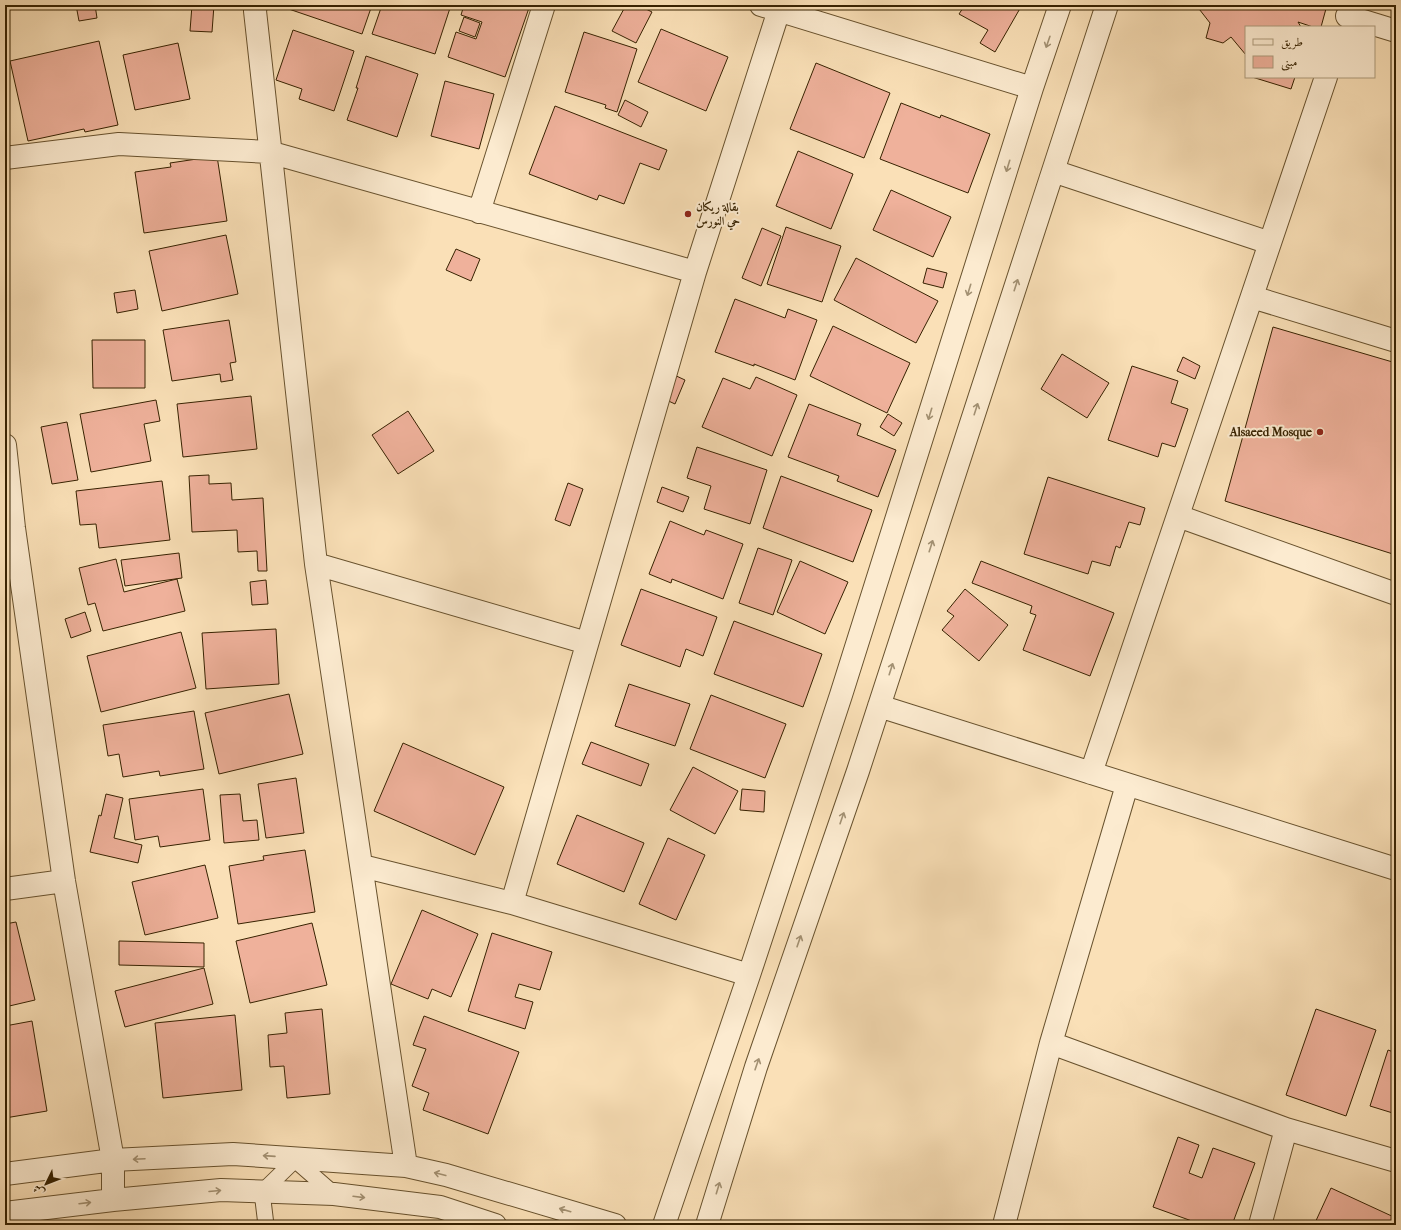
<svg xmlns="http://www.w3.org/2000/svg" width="1401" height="1230" font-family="'IM FELL French Canon',Amiri,serif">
<rect width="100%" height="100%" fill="#fae0b7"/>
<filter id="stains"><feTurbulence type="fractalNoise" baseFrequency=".005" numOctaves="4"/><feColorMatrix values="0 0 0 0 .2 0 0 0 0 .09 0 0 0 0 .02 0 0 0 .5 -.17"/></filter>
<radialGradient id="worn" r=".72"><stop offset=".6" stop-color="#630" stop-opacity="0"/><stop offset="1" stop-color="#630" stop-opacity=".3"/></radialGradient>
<path fill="#efb19b" stroke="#372201" d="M76 5H95L97 18 79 21Z
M192 5H214L212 32 190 31Z
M277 5H372L362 34Z
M382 5H451L435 54 372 34Z
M464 5H530L505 77 448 57 456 32 476 39 482 22 461 15Z
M626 5H638L652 12 636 43 612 31Z
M965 5H1022L995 52 980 43 988 30 959 14Z
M1196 5H1327L1321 27H1313L1298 22 1301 27H1246V55L1231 37 1223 43 1206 38 1210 23Z
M464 17 480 23 475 37 459 31Z
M661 29 728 57 706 111 638 82Z
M293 30 354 51 334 111 299 99 302 89 276 80Z
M584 32 637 49 617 112 605 108 606 105 565 92Z
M99 41 118 125 85 132 84 129 28 141 10 61Z
M178 43 190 99 135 110 123 55Z
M366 56 418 74 397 137 347 120 358 88H356Z
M816 63 890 93 864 158 790 129Z
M1252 77H1295L1291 89Z
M445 81 494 94 479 149 431 136Z
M625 100 648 112 641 127 618 115Z
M901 103 940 118 941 115 990 134 968 193 880 159Z
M555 106 667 150 659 170 640 163 624 204 599 195 597 200 529 174Z
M798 151 853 174 831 229 776 206Z
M217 156 227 221 144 233 135 172 171 167 170 163Z
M891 190 951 217 933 257 873 230Z
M786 227 841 246 822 302 767 284Z
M762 228 781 236 761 286 742 278Z
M226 235 238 294 162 311 149 251Z
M456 249 480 259 471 281 446 270Z
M856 258 938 301 916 343 834 300Z
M927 268 947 273 943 288 923 283Z
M135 290 138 309 117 313 114 293Z
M735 299 785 318 788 309 817 320 795 380 754 364V366L715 352Z
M229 320 236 362 230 363 233 380 221 382 220 374 172 381 163 330Z
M833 326 910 363 887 413 810 376Z
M1273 327 1396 363V555L1225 501Z
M92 340H145V388H93Z
M1062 354 1109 383 1087 418 1041 389Z
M1183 357 1200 366 1195 379 1177 371Z
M1132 366 1178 381 1171 403 1188 409 1175 447 1162 443 1158 457 1108 440Z
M672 374 685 380 675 404 662 398Z
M756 377 797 395 772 456 702 427 723 378 750 389Z
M251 396 257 449 183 457 177 404Z
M156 400 160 421 144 424 151 461 91 472 80 414Z
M809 404 861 424 857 435 896 450 878 497 837 481 839 476 788 457Z
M408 411 434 451 398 474 372 435Z
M888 414 902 423 894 436 880 427Z
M67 422 78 480 52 484 41 427Z
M697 447 767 470 750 524 704 509 711 486 687 478Z
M209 475V484L231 483 232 500 263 498 267 571H258L257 551 238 552 237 530 192 532 189 476Z
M781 476 872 510 853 562 763 528Z
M1048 477 1145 508 1140 525 1129 522 1120 548 1116 546 1110 566 1092 561 1088 574 1024 554Z
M162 481 170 540 99 548 96 524 80 525 76 491Z
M568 483 583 489 570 526 555 520Z
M662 487 689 497 683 512 657 502Z
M670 521 704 535 706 530 743 544 723 599 672 579 671 583 649 574Z
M758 548 792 560 773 615 739 603Z
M179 553 182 578 125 586 121 560Z
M116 559 124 592 177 579 185 611 103 631 95 603 88 605 79 568Z
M800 561 848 582 825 634 777 612Z
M981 561 1114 613 1090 676 1023 650 1036 615 1030 613 1032 606 972 583Z
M266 580 268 604 252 605 250 582Z
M641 589 717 617 703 656 686 649 680 667 621 645Z
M965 589 1008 625 979 661 942 630 954 616 947 611Z
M85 612 91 631 71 638 65 619Z
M734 621 822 654 803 707 714 674Z
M276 629 279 684 206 689 202 633Z
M181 632 196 688 101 712 87 656Z
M629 684 690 704 675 746 615 726Z
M289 694 303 754 219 774 205 713Z
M711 695 786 724 765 778 690 749Z
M194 711 204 769 160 776 159 771 123 777 119 754 108 756 103 725Z
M591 742 649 764 641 786 582 764Z
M403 743 504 787 475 855 374 811Z
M693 767 738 791 715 834 670 810Z
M296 778 304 833 266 838 258 784Z
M203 789 210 840 160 847 158 836 135 840 129 799Z
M742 789 765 791 764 812 740 810Z
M106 794 123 798 114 838 142 845 138 863 90 852 99 815 101 816Z
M240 794 243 821 257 820 259 840 224 843 220 795Z
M577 815 644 843 624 892 557 864Z
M668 838 705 855 676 920 639 904Z
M5 841 8 853H5Z
M305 850 315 912 238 924 229 866 264 860 263 856Z
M205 865 218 918 145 935 132 882Z
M422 910 478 934 451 997 432 989 428 999 391 984Z
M16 922 35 1000 5 1007V924Z
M312 923 327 985 250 1003 236 941Z
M492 933 552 952 540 990 519 984 515 997 533 1002 525 1029 468 1011Z
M119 941 204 943V967L119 965Z
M204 968 213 1004 125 1027 115 991Z
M322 1009 330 1094 287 1098 284 1066 270 1067 268 1035 287 1033 285 1013Z
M1316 1009 1376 1030 1346 1116 1286 1095Z
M235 1015 242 1090 163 1098 155 1023Z
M424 1016 519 1052 488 1134 423 1110 429 1093 412 1086 426 1049 413 1045Z
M32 1021 47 1111 5 1118V1026Z
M1388 1050 1396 1053V1114L1370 1106Z
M1178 1137 1199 1145 1189 1173 1202 1178 1213 1148 1255 1163 1232 1225H1203L1153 1207Z
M1331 1188 1396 1218V1225H1314Z
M1150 1221 1162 1225H1149Z"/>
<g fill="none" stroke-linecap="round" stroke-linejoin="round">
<g stroke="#68522e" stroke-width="17">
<path id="service" d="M266 1225 262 1192 295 1160 334 1194"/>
</g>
<g stroke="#68522e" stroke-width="24">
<path id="minor" d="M256 5 255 11 316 564 587 643
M761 5 1032 88
M1347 16 1396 31
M5 158 119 144 269 152 695 272
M1053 171 1270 243
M479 212 544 5
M1252 297 1396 341
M5 445 14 528 64 881 113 1160V1200
M1178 516 1396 594
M316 564 406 1166
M879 706 1396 869
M1091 773 1326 77
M1127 785 1051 1043 1286 1129 1396 1161
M362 866 512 903
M5 889 64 881
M749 975 512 903 695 272 779 10
M5 1174 113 1160 233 1154 406 1166 446 1175 615 1225
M5 1213 113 1200 221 1190 334 1194 440 1207 495 1225
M664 1225 749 975 841 695 1032 88 1060 5
M707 1225 756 1067 858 771 1107 5
M1004 1225 1051 1043
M1260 1225 1286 1129"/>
</g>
<use href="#service" stroke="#fcebd0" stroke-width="15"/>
<use href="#minor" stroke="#fcebd0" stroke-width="22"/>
</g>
<defs><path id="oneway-shaft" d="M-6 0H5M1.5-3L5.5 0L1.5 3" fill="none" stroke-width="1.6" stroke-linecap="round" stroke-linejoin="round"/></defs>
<g stroke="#a39173">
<use href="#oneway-shaft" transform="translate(1048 42) rotate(109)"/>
<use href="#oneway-shaft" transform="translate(1008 166) rotate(107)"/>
<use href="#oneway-shaft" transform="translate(1016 285) rotate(-72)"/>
<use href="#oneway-shaft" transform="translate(969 290) rotate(107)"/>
<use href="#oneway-shaft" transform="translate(976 409) rotate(-72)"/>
<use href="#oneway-shaft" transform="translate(930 414) rotate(107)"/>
<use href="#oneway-shaft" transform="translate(931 546) rotate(-72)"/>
<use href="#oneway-shaft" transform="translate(891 669) rotate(-72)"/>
<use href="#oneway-shaft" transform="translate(842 818) rotate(-71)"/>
<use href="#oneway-shaft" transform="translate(799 941) rotate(-71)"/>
<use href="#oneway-shaft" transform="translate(757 1064) rotate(-71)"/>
<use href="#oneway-shaft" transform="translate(269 1156) rotate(-176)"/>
<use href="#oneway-shaft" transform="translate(139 1159) rotate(177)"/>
<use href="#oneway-shaft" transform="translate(440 1174) rotate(-166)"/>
<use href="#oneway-shaft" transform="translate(718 1188) rotate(-73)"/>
<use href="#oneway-shaft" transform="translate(215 1191) rotate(-5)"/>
<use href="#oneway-shaft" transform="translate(359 1197) rotate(7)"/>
<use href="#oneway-shaft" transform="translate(85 1203) rotate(-7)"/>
<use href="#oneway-shaft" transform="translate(565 1210) rotate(-164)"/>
</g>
<g fill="#8f2418" stroke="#fcebd0" stroke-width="1.5">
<circle cx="688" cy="214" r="4"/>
<circle cx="1320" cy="432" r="4"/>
</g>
<g text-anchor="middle" stroke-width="4" stroke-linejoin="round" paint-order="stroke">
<g font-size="12" font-weight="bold" fill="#372201" stroke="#fcebd0" text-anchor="start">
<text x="696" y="211">بقالة ريكان<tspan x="696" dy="14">حي النورس</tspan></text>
<text x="1312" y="436" text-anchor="end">Alsaeed Mosque</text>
</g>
</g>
<rect width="1401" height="1230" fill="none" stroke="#fae0b7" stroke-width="20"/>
<rect x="6" y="6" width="1389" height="1218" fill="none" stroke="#372201" stroke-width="2"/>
<rect x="10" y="10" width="1381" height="1210" fill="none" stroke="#372201"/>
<rect x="1245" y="26" width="130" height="52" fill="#fcebd0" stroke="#ad9b7d"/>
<rect x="1253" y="39" width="20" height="6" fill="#fcebd0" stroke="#ad9b7d"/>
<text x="1281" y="46" font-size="12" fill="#372201">طريق</text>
<rect x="1253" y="56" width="20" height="12" fill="#efb19b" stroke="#ad9b7d"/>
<text x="1281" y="66" font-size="12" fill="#372201">مبنى</text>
<g transform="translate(46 1184) rotate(227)" stroke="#fcebd0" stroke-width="3" paint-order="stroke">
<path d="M0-3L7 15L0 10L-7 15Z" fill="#372201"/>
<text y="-6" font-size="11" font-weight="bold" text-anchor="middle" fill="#372201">ش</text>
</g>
<rect width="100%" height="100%" filter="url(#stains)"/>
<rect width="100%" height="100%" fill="url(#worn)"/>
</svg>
